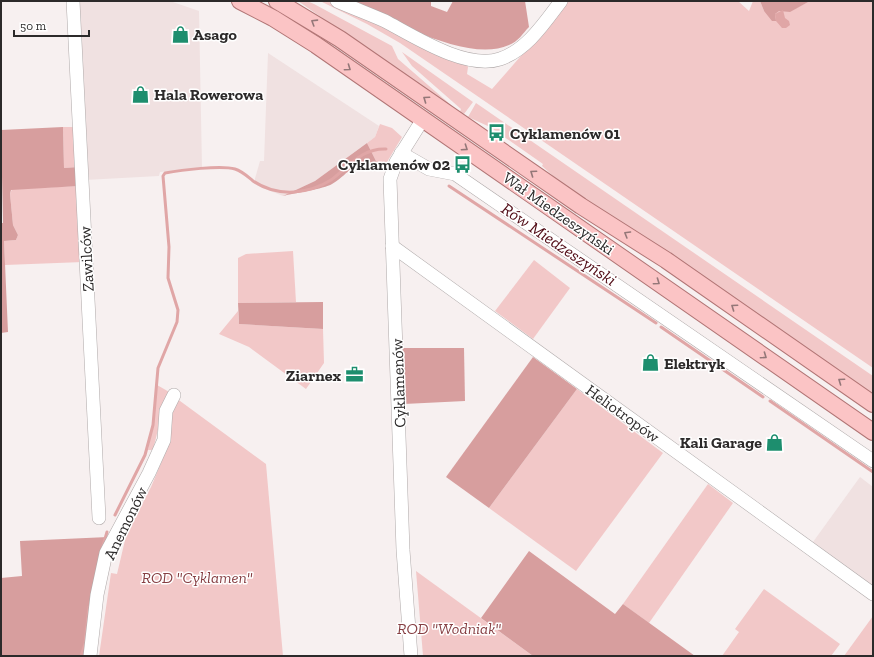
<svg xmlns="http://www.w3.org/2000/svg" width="874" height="657" font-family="'Zilla Slab',serif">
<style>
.built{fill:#f0e1e1}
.green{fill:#f2c8c8}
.forest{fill:#d79e9e}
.water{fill:#e0a6a6}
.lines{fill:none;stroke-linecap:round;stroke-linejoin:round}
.stream{stroke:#e0a6a6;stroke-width:3}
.minor-casing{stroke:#afa9a9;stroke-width:14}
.major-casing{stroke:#b17575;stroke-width:18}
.minor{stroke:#fff;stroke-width:13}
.major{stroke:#fbc4c5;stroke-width:16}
.oneway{stroke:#947778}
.labels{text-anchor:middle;stroke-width:3;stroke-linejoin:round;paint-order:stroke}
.poi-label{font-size:16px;font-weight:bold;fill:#2c2a2a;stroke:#fff;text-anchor:start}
.street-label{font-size:16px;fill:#2c2a2a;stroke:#fff}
.park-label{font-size:16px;font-style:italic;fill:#863e42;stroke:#fff}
.water-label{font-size:17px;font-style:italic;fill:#500b15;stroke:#fff}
</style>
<rect width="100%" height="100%" fill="#f7f0f0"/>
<!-- built -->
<g class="built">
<polygon points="76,1 170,1 199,11 202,168 160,172 159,176 85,180"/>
<polygon points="268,53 379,126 375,137 315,181 283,196 258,186 254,182 260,161 264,161"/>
<polygon points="860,477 873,487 873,587 813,542"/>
</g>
<!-- green -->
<g class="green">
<polygon points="298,1 307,1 314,4 392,46 398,59 451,105 451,108"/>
<polygon points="320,1 330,1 466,63 468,67 467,74 492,89 540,34 565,1 738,1 749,11 753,1 760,1 764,11 773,12 779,8 790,11 810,1 873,1 873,368 400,43 367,24"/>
<polygon points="402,52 473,102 464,114 460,112 461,109 412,66"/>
<polygon points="476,103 873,376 873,396 570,191 542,166 543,164 490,127 468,117"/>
<polygon points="380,124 392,128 402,137 387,162 377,163 367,143 375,137"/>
<polygon points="63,127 76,127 78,167 64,168"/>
<polygon points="79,186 83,262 5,265 4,241 16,240 18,235 13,225 10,194 12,189"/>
<polygon points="293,251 296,302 238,303 238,258 246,254"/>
<polygon points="534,260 570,288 533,339 495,311"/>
<polygon points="238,311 239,324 323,329 324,363 306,389 249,347 219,334"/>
<polygon points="157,385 171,393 163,409 153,450 148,450 154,419"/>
<polygon points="577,389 663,453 576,571 489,508"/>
<polygon points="176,398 266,464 283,656 99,656 111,573 117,574 126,536 151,487 169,444 173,406"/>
<polygon points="708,484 733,503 649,623 623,604"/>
<polygon points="416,571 533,656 423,656"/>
<polygon points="764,589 840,644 831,656 722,656 739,632 735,629"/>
<polygon points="873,616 873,656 844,656"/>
</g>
<!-- forest -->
<g class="forest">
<path d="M 348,1 L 431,1 L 431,6 L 447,12 L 453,1 L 525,1 L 529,27 C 523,33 518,42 509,45 C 467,64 389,18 348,1 Z"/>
<polygon points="760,1 810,1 790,12 779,11 775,14 776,21 772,21 764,11"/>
<polygon points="63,127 64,168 78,167 79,186 11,190 10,194 13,225 18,235 16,240 4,241 8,332 1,333 1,223 3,223 1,130"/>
<path d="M 367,143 L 377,163 C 347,164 353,171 332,184 C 324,189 294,193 283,196 L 315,181 Z"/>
<polygon points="323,302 323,329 239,324 238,303"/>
<polygon points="401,348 464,348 465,401 404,404"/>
<polygon points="533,357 577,389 489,508 446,477"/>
<polygon points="108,537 87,656 1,656 1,578 22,576 20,541"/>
<polygon points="529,551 615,614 623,604 695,656 533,656 481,618"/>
</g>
<!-- water -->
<polygon class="water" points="783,10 785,18 789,21 790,25 786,28 782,28 776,21 775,14"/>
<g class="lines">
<!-- stream -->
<g class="stream">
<polyline points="449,186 656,323"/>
<polyline points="661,327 763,397"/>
<polyline points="770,401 873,472"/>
<path d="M 115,515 L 145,455 L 153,425 L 158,368 L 177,322 L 178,310 L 168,278 L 169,247 L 163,176 L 165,173 C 181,170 221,165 235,169 C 242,171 247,176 253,181 C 265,189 279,193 294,192 C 307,191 320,187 331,180 C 349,167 361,148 386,149"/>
<polyline points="102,549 107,532"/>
<polyline points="81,656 85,644 89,607"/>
</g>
<defs>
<g id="minor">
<polyline points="73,1 99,518"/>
<path d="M 337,1 C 353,8 369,14 385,21 C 415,37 466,70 500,59 C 527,50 545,22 561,1"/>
<polyline points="401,153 429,169 455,174 873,461"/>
<polyline points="392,246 873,594"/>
<polyline points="90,656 97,595 106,553 149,473 164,440 166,411 174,395"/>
<polyline points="411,656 403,550 390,179 396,162 423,119"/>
</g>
<g id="major">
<polyline points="240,1 273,18 316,45 873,432"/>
<polyline points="277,1 340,39 581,206 666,260 873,404"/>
</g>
</defs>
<!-- minor casing -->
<use href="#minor" class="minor-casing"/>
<!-- major casing -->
<use href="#major" class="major-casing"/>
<!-- minor -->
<use href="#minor" class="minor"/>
<!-- major -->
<use href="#major" class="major"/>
</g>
<!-- one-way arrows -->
<defs><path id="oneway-chevron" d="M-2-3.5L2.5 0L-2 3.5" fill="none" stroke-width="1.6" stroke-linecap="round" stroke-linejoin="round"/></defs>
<g class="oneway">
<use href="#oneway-chevron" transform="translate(314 22) rotate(-148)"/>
<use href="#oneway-chevron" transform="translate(348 68) rotate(35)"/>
<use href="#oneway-chevron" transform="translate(426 99) rotate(-145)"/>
<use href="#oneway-chevron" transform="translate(465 148) rotate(34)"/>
<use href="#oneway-chevron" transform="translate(533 173) rotate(-145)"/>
<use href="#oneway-chevron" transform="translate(627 234) rotate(-149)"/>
<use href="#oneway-chevron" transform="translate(657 282) rotate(35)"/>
<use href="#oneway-chevron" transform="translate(734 307) rotate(-145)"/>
<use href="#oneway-chevron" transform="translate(764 356) rotate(35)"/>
<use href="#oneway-chevron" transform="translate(841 381) rotate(-145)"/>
</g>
<!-- icons -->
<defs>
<symbol id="shop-bare" viewBox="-9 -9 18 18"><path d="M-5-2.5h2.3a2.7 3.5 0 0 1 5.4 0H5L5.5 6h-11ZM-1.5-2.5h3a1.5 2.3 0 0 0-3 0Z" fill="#1d8e6e" stroke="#fff" stroke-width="2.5" paint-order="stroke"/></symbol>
<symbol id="bus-bare" viewBox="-9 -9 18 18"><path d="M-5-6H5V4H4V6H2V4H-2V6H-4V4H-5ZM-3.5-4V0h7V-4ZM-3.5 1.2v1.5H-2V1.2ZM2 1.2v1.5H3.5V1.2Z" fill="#1d8e6e" stroke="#fff" stroke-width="2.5" paint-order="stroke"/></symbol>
<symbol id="office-bare" viewBox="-9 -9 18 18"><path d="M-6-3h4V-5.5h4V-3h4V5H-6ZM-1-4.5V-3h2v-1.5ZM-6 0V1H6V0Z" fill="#1d8e6e" stroke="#fff" stroke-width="2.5" paint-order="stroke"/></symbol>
</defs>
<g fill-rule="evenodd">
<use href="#shop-bare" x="168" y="22" width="25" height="25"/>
<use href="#shop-bare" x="128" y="82" width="25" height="25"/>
<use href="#bus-bare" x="484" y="120" width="25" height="25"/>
<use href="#bus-bare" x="450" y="152" width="25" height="25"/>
<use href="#shop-bare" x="638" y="350" width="25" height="25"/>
<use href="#office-bare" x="342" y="362" width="25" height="25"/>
<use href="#shop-bare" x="762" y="430" width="25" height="25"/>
</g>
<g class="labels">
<!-- poi labels -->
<g class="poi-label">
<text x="193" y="40">Asago</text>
<text x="154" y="100">Hala Rowerowa</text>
<text x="510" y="139">Cyklamenów 01</text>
<text x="450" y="170" text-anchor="end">Cyklamenów 02</text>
<text x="664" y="369">Elektryk</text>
<text x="341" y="381" text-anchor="end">Ziarnex</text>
<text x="762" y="448" text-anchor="end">Kali Garage</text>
</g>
<!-- street labels -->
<g class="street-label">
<text transform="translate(559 213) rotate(35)" y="6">Wał Miedzeszyński</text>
<text transform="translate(86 259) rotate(-93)" y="6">Zawilców</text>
<text transform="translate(398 383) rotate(-92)" y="6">Cyklamenów</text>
<text transform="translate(623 413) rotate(36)" y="6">Heliotropów</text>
<text transform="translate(125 523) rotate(-64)" y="6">Anemonów</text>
</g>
<!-- park labels -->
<g class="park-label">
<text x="197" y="583">ROD "Cyklamen"</text>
<text x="449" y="634">ROD "Wodniak"</text>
</g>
<!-- water labels -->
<g class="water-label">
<text transform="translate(559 244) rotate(34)" y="6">Rów Miedzeszyński</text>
</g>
</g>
<!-- border -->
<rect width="874" height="657" fill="none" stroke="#2c2a2a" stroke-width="4"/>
<!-- scale -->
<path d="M14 30v6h75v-6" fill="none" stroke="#2c2a2a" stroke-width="2"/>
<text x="20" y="30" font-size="12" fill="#2c2a2a" stroke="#ffffff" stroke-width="3" paint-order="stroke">50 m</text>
</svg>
